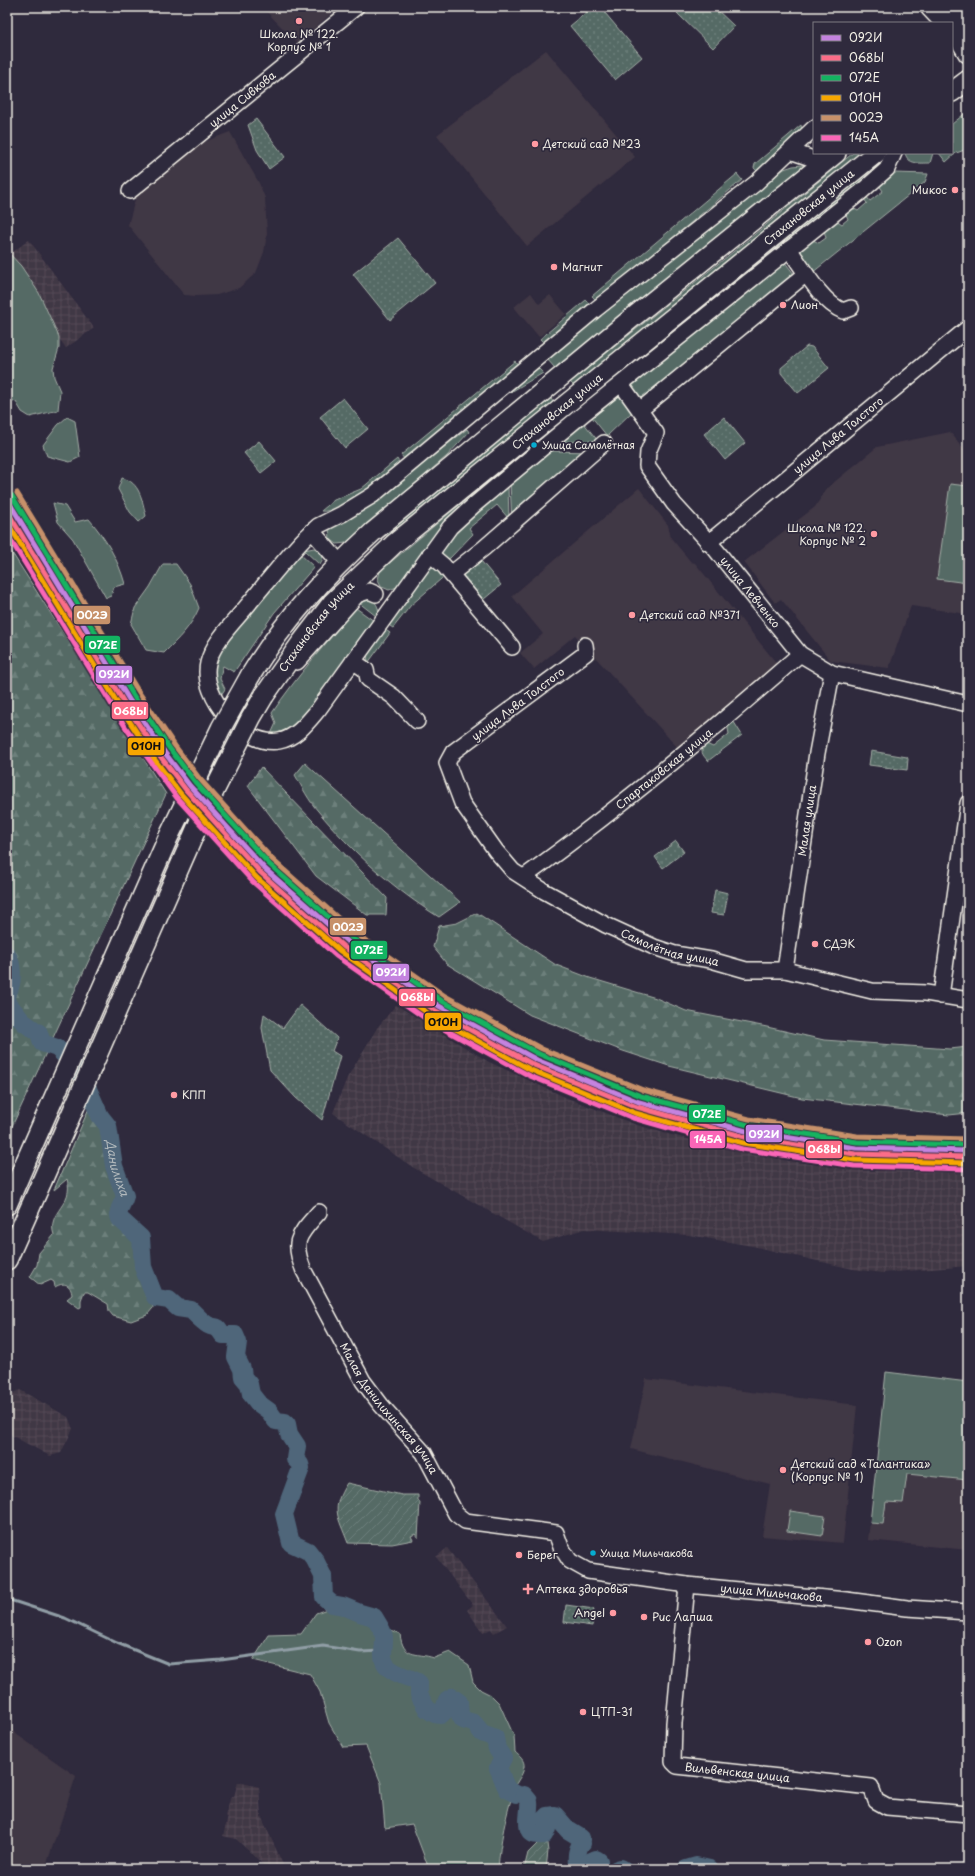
<svg xmlns="http://www.w3.org/2000/svg" width="975" height="1876" font-family="'Playpen Sans',sans-serif">
<style>
.built{fill:#413745}
.industrial{fill:url(#industrial-grid)}
.grass{fill:#546a65;stroke:#a4aea6}
.forest{fill:url(#forest-firs);stroke:#a4aea6}
.park{fill:url(#park-dots);stroke:#a4aea6}
.garden{fill:url(#garden-furrows);stroke:#a4aea6}
.lines{fill:none;stroke-linecap:round;stroke-linejoin:round}
.stream{stroke:#919ea6;stroke-width:3}
.river{stroke:#4f667a;stroke-width:18}
.minor-casing{stroke:#f4f1e8;stroke-width:18}
.major-casing{stroke:#f4f1e8;stroke-width:22}
.minor{stroke:#2f2a3d;stroke-width:15}
.major{stroke:#2f2a3d;stroke-width:19}
.major-bridge-casing{stroke:#f4f1e8;stroke-width:22;stroke-linecap:butt}
.major-bridge{stroke:#2f2a3d;stroke-width:19}
.rail-1-casing{stroke:#2f2a3d;stroke-width:8}
.rail-2-casing{stroke:#2f2a3d;stroke-width:8}
.rail-3-casing{stroke:#2f2a3d;stroke-width:8}
.rail-4-casing{stroke:#2f2a3d;stroke-width:8}
.rail-5-casing{stroke:#2f2a3d;stroke-width:8}
.rail-6-casing{stroke:#2f2a3d;stroke-width:8}
.rail-1{stroke:#c483df;stroke-width:5}
.rail-2{stroke:#fb6d88;stroke-width:5}
.rail-3{stroke:#13b361;stroke-width:5}
.rail-4{stroke:#f7a600;stroke-width:5}
.rail-5{stroke:#c7916a;stroke-width:5}
.rail-6{stroke:#fa66b7;stroke-width:5}
.poi-dot{fill:#ff9aa2;stroke:#2f2a3d;stroke-width:1.5}
.bus-dot{fill:#06acd0;stroke:#2f2a3d;stroke-width:1.5}
.labels{text-anchor:middle;stroke-width:3.5;stroke-linejoin:round;paint-order:stroke}
.bus-label{font-size:10px;fill:#f4f1e8;stroke:#2f2a3d;text-anchor:start}
.poi-label{font-size:11px;fill:#f4f1e8;stroke:#2f2a3d;text-anchor:start}
.street-label{font-size:11px;fill:#f4f1e8;stroke:#2f2a3d}
.water-label{font-size:12px;font-style:italic;fill:#b2b9bc;stroke:#2f2a3d}
.line-badge{stroke:#2f2a3d;stroke-width:1.5}
.badge-label{font-size:11px;text-anchor:middle;font-weight:bold;fill:#fff}
.pale-badge-label{font-size:11px;text-anchor:middle;font-weight:bold;fill:#111}
</style>
<defs>
<pattern id="industrial-grid" width="8" height="8" patternUnits="userSpaceOnUse"><rect width="8" height="8" fill="#413745"/><path d="M0 4h8M4 0v8" fill="none" stroke="#544b57"/></pattern>
<pattern id="forest-firs" width="22" height="20" patternUnits="userSpaceOnUse"><rect width="22" height="20" fill="#546a65"/><path d="M5 1l3.5 6h-7zM16 11l3.5 6h-7z" fill="#6d807b"/></pattern>
<pattern id="park-dots" width="8" height="8" patternUnits="userSpaceOnUse"><rect width="8" height="8" fill="#546a65"/><path d="M2 2h.1M6 6h.1" fill="none" stroke="#6d807b" stroke-width="1.8" stroke-linecap="round"/></pattern>
<pattern id="garden-furrows" width="10" height="10" patternUnits="userSpaceOnUse"><rect width="10" height="10" fill="#546a65"/><path d="M-1 1l2-2M0 10L10 0M9 11l2-2" fill="none" stroke="#6d807b"/></pattern>
</defs>
<rect width="100%" height="100%" fill="#2f2a3d"/>
<filter id="ink" filterUnits="userSpaceOnUse"><feTurbulence type="fractalNoise" baseFrequency=".025" numOctaves="2"/><feDisplacementMap in="SourceGraphic" scale="8" xChannelSelector="R" yChannelSelector="G"/><feConvolveMatrix kernelMatrix="1 2 1 2 8 2 1 2 1" color-interpolation-filters="sRGB"/></filter>
<g filter="url(#ink)">
<!-- built -->
<g class="built">
<polygon points="262,7 339,7 297,43"/>
<polygon points="546,50 635,157 527,246 437,135"/>
<polygon points="230,132 259,183 265,198 267,234 264,252 256,273 239,288 217,295 197,296 184,295 128,225 136,196 204,142"/>
<polygon points="531,293 539,304 550,295 566,314 539,337 514,307"/>
<polygon points="950,432 968,454 968,614 911,606 889,668 831,661 781,599 775,603 744,562 815,507 827,488 877,447"/>
<polygon points="639,488 668,525 671,538 691,562 695,563 778,665 678,748 575,635 534,669 520,653 543,634 512,596"/>
<polygon points="886,1372 968,1382 968,1550 868,1540"/>
<polygon points="646,1379 857,1405 843,1543 762,1536 770,1484 631,1449"/>
<polygon points="7,1724 16,1734 76,1776 45,1869 7,1869"/>
</g>
<!-- industrial -->
<g class="industrial">
<polygon points="29,240 94,328 66,348 7,268 7,256"/>
<polygon points="396,1005 489,1062 567,1098 634,1124 664,1133 723,1148 789,1161 854,1170 968,1172 968,1266 883,1273 853,1269 752,1246 689,1235 584,1229 543,1242 414,1168 333,1113 347,1078 377,1028"/>
<polygon points="20,1390 68,1417 73,1429 61,1453 50,1456 7,1433 7,1399 10,1394"/>
<polygon points="447,1548 507,1626 494,1633 491,1629 483,1633 467,1610 473,1605 436,1557"/>
<polygon points="238,1782 259,1787 261,1816 285,1869 268,1869 236,1839 223,1836 228,1817 225,1816 231,1796 234,1796"/>
</g>
<!-- grass -->
<g class="grass">
<polygon points="968,111 968,149 956,153 946,162 939,153 952,153 952,124"/>
<polygon points="801,125 802,131 761,171 757,171 754,168 755,164"/>
<polygon points="853,153 863,153 764,235 574,386 570,382 743,244"/>
<polygon points="891,153 884,167 585,410 581,406"/>
<path d="M 905,153 L 933,153 L 930,163 C 920,163 908,165 905,153 Z"/>
<polygon points="803,165 802,170 555,368 547,359 784,169 793,166"/>
<polygon points="894,173 928,174 925,182 812,273 799,252 811,239 819,243 826,238 824,230 836,220 842,224 848,219 845,212 851,207 858,211 867,203 863,198 866,196 870,201 883,191 879,185"/>
<polygon points="737,174 742,180 597,301 592,296"/>
<polygon points="7,251 21,266 39,293 59,337 59,348 53,368 54,377 60,391 58,410 30,417 22,412 16,402 7,398"/>
<polygon points="784,261 797,278 639,403 628,384"/>
<polygon points="586,300 591,306 545,344 540,339"/>
<polygon points="515,361 519,366 406,461 401,455"/>
<polygon points="537,367 543,373 509,393 507,390"/>
<polygon points="616,395 621,396 632,412 607,436 591,416"/>
<polygon points="550,397 553,402 388,537 386,534"/>
<polygon points="67,417 75,421 80,457 70,462 47,456 43,445 58,425"/>
<polygon points="583,422 598,441 558,442"/>
<polygon points="467,429 469,432 447,456 346,543 337,544 330,539 329,528 380,498"/>
<polygon points="548,451 592,452 565,468 515,509 521,516 512,524 510,482"/>
<path d="M 397,459 L 401,465 C 387,475 338,515 321,511 L 334,500 L 361,489 Z"/>
<polygon points="506,466 509,469 397,587 389,590 382,587 378,580 380,571"/>
<path d="M 122,478 C 140,482 142,500 146,516 L 139,522 L 130,512 L 118,489 Z"/>
<polygon points="950,484 968,486 968,583 937,579"/>
<polygon points="508,486 509,519 497,505 469,528 473,534 450,558 445,561 438,550 470,517"/>
<path d="M 53,503 L 65,506 L 75,522 L 89,519 C 106,539 118,559 125,584 L 114,587 L 111,596 L 106,598 L 73,539 L 58,522 Z"/>
<path d="M 314,548 C 322,551 325,557 320,565 L 304,550 Z"/>
<path d="M 299,553 L 314,567 L 274,613 L 234,672 L 223,666 L 222,668 L 220,679 L 225,689 L 221,695 C 210,680 214,664 222,648 Z"/>
<polygon points="432,561 448,573 411,605 393,628 387,624"/>
<path d="M 163,564 L 176,564 L 190,584 L 199,608 C 191,627 178,639 164,653 L 146,650 L 131,624 L 135,608 L 150,587 Z"/>
<path d="M 369,599 C 376,601 378,606 379,613 L 376,616 L 358,602 Z"/>
<path d="M 356,608 L 374,621 L 303,718 L 286,733 L 271,734 L 276,723 L 272,713 C 297,676 327,642 356,608 Z"/>
<polygon points="384,629 390,633 368,663 367,653"/>
<path d="M 732,719 L 742,735 L 708,761 C 702,754 700,752 704,743 L 713,747 L 729,734 L 727,723 Z"/>
<polygon points="886,1372 968,1382 968,1480 907,1474 903,1503 886,1502 883,1524 870,1523"/>
<polygon points="790,1511 825,1516 822,1536 787,1531"/>
<path d="M 349,1601 L 369,1621 L 400,1634 C 403,1659 416,1652 434,1658 L 450,1652 L 469,1665 L 473,1682 L 481,1690 L 491,1695 L 499,1703 L 514,1736 L 515,1752 C 519,1756 525,1760 524,1767 C 523,1776 516,1781 514,1789 C 506,1816 500,1841 498,1869 L 429,1869 L 412,1824 L 385,1828 L 381,1783 L 366,1746 L 343,1747 L 329,1723 L 320,1692 L 310,1674 L 253,1660 L 269,1635 L 301,1634 L 316,1613 Z"/>
</g>
<!-- forest -->
<g class="forest">
<polygon points="7,545 166,794 7,1137"/>
<path d="M 305,763 L 460,902 L 439,917 C 396,891 350,850 318,811 C 309,801 302,787 295,775 Z"/>
<polygon points="261,767 387,898 386,915 367,915 316,876 248,786"/>
<polygon points="477,913 556,965 590,978 656,998 686,1011 767,1027 824,1040 950,1049 968,1047 968,1113 949,1115 802,1098 669,1066 623,1051 530,1015 447,964 433,947 439,926 457,923"/>
<path d="M 92,1101 L 99,1118 L 107,1128 L 112,1169 L 122,1196 L 115,1213 C 119,1225 132,1228 137,1238 C 142,1246 139,1257 140,1266 C 141,1276 146,1283 146,1293 C 151,1298 152,1300 153,1308 L 147,1315 L 131,1321 L 113,1316 L 109,1311 L 108,1304 L 88,1292 L 84,1292 L 81,1300 L 81,1307 L 79,1308 L 67,1299 L 72,1295 C 71,1285 65,1281 55,1287 L 54,1282 L 51,1280 L 40,1285 L 30,1277 L 37,1265 L 39,1253 L 54,1235 C 46,1211 75,1205 67,1179 L 54,1190 Z"/>
</g>
<!-- park -->
<g class="park">
<polygon points="593,7 600,7 642,57 615,80 570,26"/>
<polygon points="683,7 714,7 734,26 713,48 677,13"/>
<polygon points="256,119 285,157 269,169 257,150 248,125"/>
<polygon points="398,238 435,283 390,320 353,274"/>
<polygon points="807,346 812,347 829,368 798,393 781,373 781,368"/>
<polygon points="343,398 368,429 345,448 320,417"/>
<polygon points="724,417 745,443 725,460 704,434"/>
<polygon points="259,441 276,461 261,473 244,453"/>
<polygon points="481,561 501,585 478,604 458,580"/>
<polygon points="871,751 907,757 908,759 907,770 869,765"/>
<polygon points="676,841 684,852 663,868 655,857"/>
<polygon points="715,890 728,893 724,915 711,913"/>
<polygon points="300,1005 337,1038 332,1051 340,1056 322,1120 296,1098 270,1070 262,1028 264,1014 283,1028"/>
<polygon points="566,1605 594,1609 592,1626 564,1622"/>
</g>
<!-- garden -->
<g class="garden">
<path d="M 347,1483 L 402,1495 L 418,1495 L 418,1501 L 420,1502 L 418,1538 L 415,1534 L 411,1536 L 413,1540 L 392,1544 L 348,1543 C 338,1516 330,1510 347,1483 Z"/>
<polygon points="546,1836 548,1851 546,1869 524,1869 528,1853 538,1843 539,1838"/>
</g>
<g class="lines">
<!-- stream -->
<polyline class="stream" points="7,1599 65,1618 117,1643 169,1664 221,1660 323,1646 360,1652 382,1651"/>
<!-- river -->
<g class="river">
<path d="M 7,955 C 13,963 14,985 7,993"/>
<path id="s1" d="M 7,1002 L 23,1022 L 39,1033 L 42,1043 L 57,1048 L 80,1071 L 100,1116 L 108,1126 L 114,1166 L 125,1196 C 123,1205 116,1209 120,1219 L 141,1238 L 143,1267 L 154,1295 L 156,1298 L 169,1300 L 178,1308 L 191,1310 C 195,1314 204,1323 208,1325 C 212,1327 215,1327 218,1328 L 223,1335 L 235,1335 L 238,1342 L 236,1357 L 242,1369 L 243,1377 L 249,1384 L 251,1394 L 258,1403 L 269,1411 L 276,1421 L 285,1422 L 287,1424 L 289,1434 L 297,1446 L 295,1459 L 300,1464 L 301,1468 L 284,1514 L 291,1543 L 308,1551 L 315,1560 L 323,1576 L 324,1597 L 332,1604 L 343,1606 L 360,1613 L 374,1617 C 377,1622 383,1630 384,1637 C 385,1648 379,1658 388,1667 C 396,1676 412,1677 419,1683 L 419,1695 L 427,1709 L 435,1714 L 441,1715 L 443,1713 L 447,1700 L 452,1697 L 459,1702 L 460,1715 L 463,1720 L 474,1723 L 482,1733 L 495,1738 L 497,1749 L 503,1758 L 498,1768 C 502,1775 503,1783 508,1790 L 516,1794"/>
<path d="M 524,1795 L 529,1801 C 531,1815 519,1837 544,1835 L 547,1829 L 545,1818 L 547,1816 L 555,1815 L 568,1830 L 581,1838 L 582,1843 C 575,1850 577,1860 577,1869"/>
<polyline points="585,1869 589,1862 596,1859 599,1861 599,1869"/>
<polyline points="617,1869 621,1868 623,1869"/>
<polyline points="686,1869 696,1866 710,1869"/>
</g>
<defs>
<g id="minor">
<path d="M 814,128 L 756,183 L 596,309 L 373,495 L 342,514 L 318,526 L 304,539 C 284,560 266,583 247,606 C 233,623 213,642 208,663 C 200,697 244,747 279,741 C 296,738 307,723 318,710 L 450,527 L 474,505 L 583,414 L 861,192 L 887,169 L 894,153"/>
<polyline points="790,151 825,163"/>
<path id="s2" d="M 130,191 L 356,7"/>
<path d="M 789,249 C 803,268 821,302 843,311 L 851,308"/>
<path id="s3" d="M 621,384 L 656,433 L 648,452 L 647,466 L 674,504 L 716,550 L 800,654 L 832,673 L 968,704"/>
<polyline points="640,410 806,274"/>
<polyline points="312,531 340,563"/>
<path id="s4" d="M 708,543 L 968,328"/>
<polyline points="430,554 444,566 512,647"/>
<polyline points="451,574 484,548 604,443"/>
<path id="s5" d="M 585,645 L 586,653 L 453,752 L 447,763 L 462,803 L 496,851 L 513,871 L 544,891 L 606,925 L 654,947 L 675,954 L 711,960 L 746,970 L 785,970 L 872,991 L 926,993 L 968,1000"/>
<polyline points="353,661 366,670 368,679 394,697 417,721"/>
<polyline points="297,662 357,595 369,591 376,594"/>
<path id="s6" d="M 524,877 C 620,808 711,732 800,654"/>
<path id="s7" d="M 785,970 L 817,753 L 832,673"/>
<polyline points="941,996 968,803"/>
<path id="s8" d="M 319,1212 C 299,1235 291,1240 304,1271 L 363,1381 L 381,1405 L 424,1453 L 456,1514 L 465,1521 L 556,1533 L 561,1547 L 570,1561 L 588,1571 L 687,1585 L 846,1600 L 907,1608 L 968,1612"/>
<path id="s9" d="M 687,1585 L 674,1723 L 673,1762 L 677,1766 L 871,1787 L 876,1801 L 887,1807 L 968,1814"/>
</g>
<g id="major">
<polyline points="930,7 945,23"/>
<polyline points="951,7 968,22"/>
<polyline points="952,31 962,43 968,53"/>
<polyline points="952,92 968,80"/>
<path d="M 250,676 C 284,620 325,576 373,532 L 632,318 L 836,153"/>
<path id="s10" d="M 264,696 L 301,643 L 332,603 L 394,544 L 876,153"/>
<polyline points="7,1205 26,1161"/>
<polyline points="7,1260 42,1181"/>
</g>
</defs>
<!-- minor casing -->
<use href="#minor" class="minor-casing"/>
<!-- major casing -->
<use href="#major" class="major-casing"/>
<!-- minor -->
<use href="#minor" class="minor"/>
<!-- major -->
<use href="#major" class="major"/>
<defs>
<g id="major-bridge">
<polyline points="26,1161 168,838 221,728 250,676"/>
<polyline points="42,1181 205,809 251,718 264,696"/>
</g>
</defs>
<!-- major-bridge casing -->
<use href="#major-bridge" class="major-bridge-casing"/>
<!-- major-bridge -->
<use href="#major-bridge" class="major-bridge"/>
<defs>
<polyline id="rail-1" points="7,499 130,701 165,753 190,786 265,869 348,942 439,1006 537,1060 639,1102 746,1131 856,1148 968,1151"/>
<polyline id="rail-2" points="7,511 125,704 160,756 186,790 261,873 344,947 436,1011 534,1065 637,1107 745,1137 855,1154 968,1157"/>
<polyline id="rail-3" points="12,496 135,698 170,749 195,782 269,864 352,938 442,1001 539,1054 641,1096 748,1125 857,1142 968,1145"/>
<polyline id="rail-4" points="7,522 120,707 155,760 181,794 257,878 340,951 432,1016 531,1070 635,1113 743,1143 855,1160 968,1163"/>
<polyline id="rail-5" points="17,493 140,694 175,746 199,778 273,860 355,933 445,996 542,1049 643,1090 749,1119 857,1136 968,1139"/>
<polyline id="rail-6" points="7,534 126,728 177,798 253,882 336,956 429,1021 530,1076 633,1118 742,1149 854,1166 968,1169"/>
</defs>
<!-- rail-1 casing -->
<use href="#rail-1" class="rail-1-casing"/>
<!-- rail-2 casing -->
<use href="#rail-2" class="rail-2-casing"/>
<!-- rail-3 casing -->
<use href="#rail-3" class="rail-3-casing"/>
<!-- rail-4 casing -->
<use href="#rail-4" class="rail-4-casing"/>
<!-- rail-5 casing -->
<use href="#rail-5" class="rail-5-casing"/>
<!-- rail-6 casing -->
<use href="#rail-6" class="rail-6-casing"/>
<!-- rail-1 -->
<use href="#rail-1" class="rail-1"/>
<!-- rail-2 -->
<use href="#rail-2" class="rail-2"/>
<!-- rail-3 -->
<use href="#rail-3" class="rail-3"/>
<!-- rail-4 -->
<use href="#rail-4" class="rail-4"/>
<!-- rail-5 -->
<use href="#rail-5" class="rail-5"/>
<!-- rail-6 -->
<use href="#rail-6" class="rail-6"/>
</g>
</g>
<!-- markers -->
<g class="poi-dot">
<circle cx="299" cy="21" r="4"/>
<circle cx="535" cy="144" r="4"/>
<circle cx="955" cy="190" r="4"/>
<circle cx="554" cy="267" r="4"/>
<circle cx="783" cy="305" r="4"/>
<circle cx="874" cy="534" r="4"/>
<circle cx="632" cy="615" r="4"/>
<circle cx="815" cy="944" r="4"/>
<circle cx="174" cy="1095" r="4"/>
<circle cx="783" cy="1470" r="4"/>
<circle cx="519" cy="1555" r="4"/>
<path d="M526 1583h4v4h4v4h-4v4h-4v-4h-4v-4h4z"/>
<circle cx="613" cy="1613" r="4"/>
<circle cx="644" cy="1617" r="4"/>
<circle cx="868" cy="1642" r="4"/>
<circle cx="583" cy="1712" r="4"/>
</g>
<g class="bus-dot">
<circle cx="534" cy="445" r="3.5"/>
<circle cx="593" cy="1553" r="3.5"/>
</g>
<g class="labels">
<!-- bus labels -->
<g class="bus-label">
<text x="542" y="449">Улица Самолётная</text>
<text x="600" y="1557">Улица Мильчакова</text>
</g>
<!-- poi labels -->
<g class="poi-label">
<text x="299" y="38" text-anchor="middle">Школа № 122.<tspan x="299" dy="13">Корпус № 1</tspan></text>
<text x="543" y="148">Детский сад №23</text>
<text x="947" y="194" text-anchor="end">Микос</text>
<text x="562" y="271">Магнит</text>
<text x="791" y="309">Лион</text>
<text x="866" y="532" text-anchor="end">Школа № 122.<tspan x="866" dy="13">Корпус № 2</tspan></text>
<text x="640" y="619">Детский сад №371</text>
<text x="823" y="948">СДЭК</text>
<text x="182" y="1099">КПП</text>
<text x="791" y="1468">Детский сад «Талантика»<tspan x="791" dy="13">(Корпус № 1)</tspan></text>
<text x="527" y="1559">Берег</text>
<text x="536" y="1593">Аптека здоровья</text>
<text x="605" y="1617" text-anchor="end">Angel</text>
<text x="652" y="1621">Рис Лапша</text>
<text x="876" y="1646">Ozon</text>
<text x="591" y="1716">ЦТП-31</text>
</g>
<!-- street labels -->
<g class="street-label">
<text dy="4" stroke="none"><textPath href="#s2" startOffset="145">улица Сивкова</textPath></text>
<text dy="4" stroke="none"><textPath href="#s10" startOffset="735">Стахановская улица</textPath></text>
<text dy="4" stroke="none"><textPath href="#s10" startOffset="411">Стахановская улица</textPath></text>
<text dy="4" stroke="none"><textPath href="#s4" startOffset="169">улица Льва Толстого</textPath></text>
<text dy="4" stroke="none"><textPath href="#s3" startOffset="258">улица Левченко</textPath></text>
<text dy="4" stroke="none"><textPath href="#s10" startOffset="87">Стахановская улица</textPath></text>
<text transform="translate(518 704) rotate(-37)" y="4">улица Льва Толстого</text>
<text dy="4" stroke="none"><textPath href="#s6" startOffset="177">Спартаковская улица</textPath></text>
<text dy="4" stroke="none"><textPath href="#s7" startOffset="151">Малая улица</textPath></text>
<text dy="4" stroke="none"><textPath href="#s5" startOffset="490">Самолётная улица</textPath></text>
<text dy="4" stroke="none"><textPath href="#s8" startOffset="229">Малая Данилихинская улица</textPath></text>
<text dy="4" stroke="none"><textPath href="#s8" startOffset="695">улица Мильчакова</textPath></text>
<text dy="4" stroke="none"><textPath href="#s9" startOffset="244">Вильвенская улица</textPath></text>
</g>
<!-- water labels -->
<g class="water-label">
<text dy="4" stroke="none"><textPath href="#s1" startOffset="209">Данилиха</textPath></text>
</g>
</g>
<g class="line-badge">
<rect x="73" y="605" width="38" height="20" rx="4" fill="#c7916a"/>
<rect x="84" y="635" width="37" height="19" rx="4" fill="#13b361"/>
<rect x="95" y="665" width="38" height="19" rx="4" fill="#c483df"/>
<rect x="111" y="701" width="38" height="19" rx="4" fill="#fb6d88"/>
<rect x="127" y="737" width="38" height="19" rx="4" fill="#f7a600"/>
<rect x="329" y="917" width="38" height="19" rx="4" fill="#c7916a"/>
<rect x="350" y="940" width="38" height="20" rx="4" fill="#13b361"/>
<rect x="372" y="963" width="38" height="19" rx="4" fill="#c483df"/>
<rect x="398" y="988" width="38" height="19" rx="4" fill="#fb6d88"/>
<rect x="424" y="1012" width="38" height="19" rx="4" fill="#f7a600"/>
<rect x="688" y="1104" width="38" height="19" rx="4" fill="#13b361"/>
<rect x="745" y="1124" width="38" height="19" rx="4" fill="#c483df"/>
<rect x="689" y="1130" width="37" height="19" rx="4" fill="#fa66b7"/>
<rect x="805" y="1140" width="38" height="19" rx="4" fill="#fb6d88"/>
</g>
<g class="badge-label">
<text x="92" y="619">002Э</text>
<text x="103" y="649">072Е</text>
<text x="114" y="678">092И</text>
<text x="130" y="715">068Ы</text>
<text x="348" y="931">002Э</text>
<text x="369" y="954">072Е</text>
<text x="391" y="976">092И</text>
<text x="417" y="1001">068Ы</text>
<text x="707" y="1118">072Е</text>
<text x="764" y="1138">092И</text>
<text x="708" y="1143">145А</text>
<text x="824" y="1153">068Ы</text>
</g>
<g class="pale-badge-label">
<text x="146" y="750">010Н</text>
<text x="443" y="1026">010Н</text>
</g>
<!-- margin -->
<rect width="975" height="1876" fill="none" stroke="#2f2a3d" stroke-width="24"/>
<rect x="12" y="12" width="951" height="1852" fill="none" stroke="#f4f1e8" stroke-width="1.5" filter="url(#ink)"/>
<!-- legend -->
<rect x="813" y="22" width="140" height="132" fill="#2f2a3d" stroke="#7e7a81"/>
<rect x="821" y="35" width="20" height="6" fill="#c483df" stroke="#7e7a81"/>
<text x="849" y="42" font-size="12" fill="#f4f1e8">092И</text>
<rect x="821" y="55" width="20" height="6" fill="#fb6d88" stroke="#7e7a81"/>
<text x="849" y="62" font-size="12" fill="#f4f1e8">068Ы</text>
<rect x="821" y="75" width="20" height="6" fill="#13b361" stroke="#7e7a81"/>
<text x="849" y="82" font-size="12" fill="#f4f1e8">072Е</text>
<rect x="821" y="95" width="20" height="6" fill="#f7a600" stroke="#7e7a81"/>
<text x="849" y="102" font-size="12" fill="#f4f1e8">010Н</text>
<rect x="821" y="115" width="20" height="6" fill="#c7916a" stroke="#7e7a81"/>
<text x="849" y="122" font-size="12" fill="#f4f1e8">002Э</text>
<rect x="821" y="135" width="20" height="6" fill="#fa66b7" stroke="#7e7a81"/>
<text x="849" y="142" font-size="12" fill="#f4f1e8">145А</text>
</svg>
